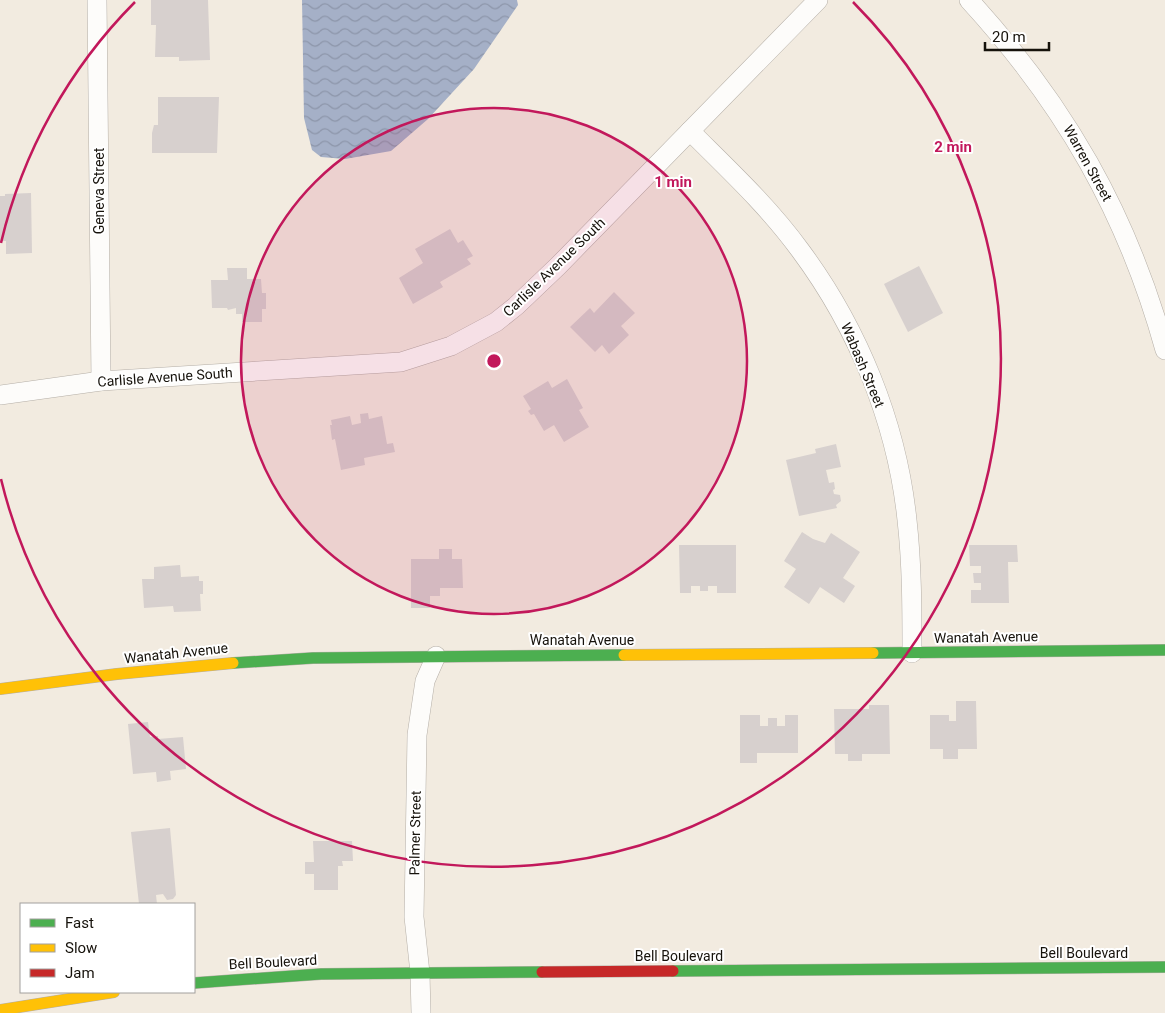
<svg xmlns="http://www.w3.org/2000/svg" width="1165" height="1013" font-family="Roboto,sans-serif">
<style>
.water{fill:url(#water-waves)}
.building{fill:#d7d0ce}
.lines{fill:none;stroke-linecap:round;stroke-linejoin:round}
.street-casing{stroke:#b4aea6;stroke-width:20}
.fast-casing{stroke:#b4aea6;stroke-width:12}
.slow-casing{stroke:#b4aea6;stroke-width:12}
.jam-casing{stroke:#b4aea6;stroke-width:12}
.street{stroke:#fdfcfa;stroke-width:19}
.fast{stroke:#4caf50;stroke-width:11}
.slow{stroke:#ffc107;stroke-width:11}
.jam{stroke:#c62828;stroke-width:11}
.ring{fill:none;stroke:#c2185b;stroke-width:2.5}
.labels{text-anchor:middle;stroke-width:4;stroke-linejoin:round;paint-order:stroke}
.street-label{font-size:14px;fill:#16120b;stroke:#fff}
.centre{fill:#c2185b;stroke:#fff;stroke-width:2.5}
.ring-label{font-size:15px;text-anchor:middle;font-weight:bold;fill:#c2185b;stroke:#fff;stroke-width:4;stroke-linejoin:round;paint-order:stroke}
</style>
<defs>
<pattern id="water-waves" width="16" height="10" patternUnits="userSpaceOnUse" patternTransform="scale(1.25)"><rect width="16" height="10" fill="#a5b0c7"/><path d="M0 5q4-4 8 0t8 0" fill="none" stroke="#8d96aa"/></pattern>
</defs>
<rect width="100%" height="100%" fill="#f2ebe0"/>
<!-- water -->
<polygon class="water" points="302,0 517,0 518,5 474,69 428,119 391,151 345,159 321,157 312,150 304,118"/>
<!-- building -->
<g class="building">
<polygon points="151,0 208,0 210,60 179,61 179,57 155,57 156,25 151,25"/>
<polygon points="158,97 219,97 217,153 152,153 152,133 154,125 158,125"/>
<polygon points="31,193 32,253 6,254 6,241 0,241 0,196 5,196 5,194"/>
<polygon points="450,229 458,243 463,240 473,256 467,259 471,264 440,282 443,287 413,304 399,278 423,263 415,249"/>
<polygon points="919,266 943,313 908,332 884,284"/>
<polygon points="227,268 247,268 247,279 261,279 262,293 266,293 266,309 262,309 262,322 242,322 242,314 236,314 236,308 228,310 227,308 212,308 211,280 228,280"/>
<polygon points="614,292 635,313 621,326 629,335 609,354 602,345 595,352 570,327 590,308 594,313"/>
<polygon points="567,379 583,408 579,410 589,427 564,442 554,425 544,431 534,414 531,415 528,411 531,409 523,396 548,381 552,388"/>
<polygon points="368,413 369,419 382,416 387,444 393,443 395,452 364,458 365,465 341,470 335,439 332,440 330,425 332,425 331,420 350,416 352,425 361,423 360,414"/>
<polygon points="836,444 841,467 826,470 829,483 834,482 835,489 833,490 834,494 840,495 841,501 836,505 837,508 799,516 786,460 816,453 815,449"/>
<polygon points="802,532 813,539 825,543 831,533 860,552 843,578 855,586 844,603 820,587 809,604 784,587 796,569 784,561"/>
<polygon points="679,545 736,545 736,593 717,593 717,586 708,586 708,591 700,591 700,586 691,586 691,593 680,593"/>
<polygon points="969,545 1017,545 1018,562 1008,562 1009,603 971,603 971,590 981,590 981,583 974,583 973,573 981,573 981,566 970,566"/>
<polygon points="439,549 452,549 452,559 462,559 463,588 440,588 440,596 430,596 430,608 411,608 411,559 439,559"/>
<polygon points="180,565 181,577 199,576 199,581 203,581 203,594 200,594 201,611 174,612 173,606 144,608 142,579 154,579 154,567"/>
<polygon points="956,701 976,701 977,749 958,749 958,759 943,759 943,749 930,749 930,715 949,715 949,721 956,721"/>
<polygon points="869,705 889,705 890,754 862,754 862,761 848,761 848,754 835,754 834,709 869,709"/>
<polygon points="740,715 760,715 760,726 768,726 768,718 777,718 777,726 785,726 785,715 798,715 798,753 757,753 757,763 740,763"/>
<polygon points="148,722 150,737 158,736 158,739 183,737 186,769 170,771 171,780 157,782 156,772 133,774 128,724"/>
<polygon points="170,828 176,895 173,899 167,900 163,894 156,895 157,904 139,904 131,832"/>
<polygon points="313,841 352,841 353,861 342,861 343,866 338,866 338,890 314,890 314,874 305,874 305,862 314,862"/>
</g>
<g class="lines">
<defs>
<g id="street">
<polyline points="97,0 101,381"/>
<path d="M 969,0 C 1065,105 1127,213 1165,350"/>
<path d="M 690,131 C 728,169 768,206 800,250 C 858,328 897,423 907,520 C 912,564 912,609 912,653"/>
<polyline points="0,395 101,381 401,362 451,346 496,322 516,306 558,266 818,0"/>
<polyline points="421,1013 420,973 414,917 417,735 425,681 436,656"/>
</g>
<g id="fast">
<polyline points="873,653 1165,650"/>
<polyline points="233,663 313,658 624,655"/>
<polyline points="673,971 1165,967"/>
<polyline points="194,983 321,974 542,972"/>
</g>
<g id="slow">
<polyline points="624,655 873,653"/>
<polyline points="0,689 117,674 233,663"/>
<polyline points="0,1010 114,992"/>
</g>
<polyline id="jam" points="542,972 673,971"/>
</defs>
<!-- street casing -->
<use href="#street" class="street-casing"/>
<!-- fast casing -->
<use href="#fast" class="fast-casing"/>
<!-- slow casing -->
<use href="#slow" class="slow-casing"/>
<!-- jam casing -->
<use href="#jam" class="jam-casing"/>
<!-- street -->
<use href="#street" class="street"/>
<!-- fast -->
<use href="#fast" class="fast"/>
<!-- slow -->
<use href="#slow" class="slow"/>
<!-- jam -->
<use href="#jam" class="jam"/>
</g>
<!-- distance rings -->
<circle cx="494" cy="361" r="253" fill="#c2185b" fill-opacity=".12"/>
<g class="ring">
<circle cx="494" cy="361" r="253"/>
<path d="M1 243A507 507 0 0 1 135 2M853 2A507 507 0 1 1 1 479"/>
</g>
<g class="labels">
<!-- street labels -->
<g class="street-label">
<text transform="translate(1088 163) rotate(61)" y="5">Warren Street</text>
<text transform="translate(99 191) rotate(-90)" y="5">Geneva Street</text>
<text transform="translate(554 267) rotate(-44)" y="5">Carlisle Avenue South</text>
<text transform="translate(863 365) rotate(67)" y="5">Wabash Street</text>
<text transform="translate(165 377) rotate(-4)" y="5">Carlisle Avenue South</text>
<text transform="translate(986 637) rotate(-1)" y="5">Wanatah Avenue</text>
<text x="582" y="645">Wanatah Avenue</text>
<text transform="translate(176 653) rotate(-6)" y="5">Wanatah Avenue</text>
<text transform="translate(415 833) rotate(-89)" y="5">Palmer Street</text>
<text x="1084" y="958">Bell Boulevard</text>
<text x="679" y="961">Bell Boulevard</text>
<text transform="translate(273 962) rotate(-3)" y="5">Bell Boulevard</text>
</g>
</g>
<circle cx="494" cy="361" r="8" class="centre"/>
<g class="ring-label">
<text x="953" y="152">2 min</text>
<text x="673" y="187">1 min</text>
</g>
<!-- legend -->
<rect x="20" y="903" width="175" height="90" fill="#ffffff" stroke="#a2a09d"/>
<rect x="30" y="919" width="25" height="8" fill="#4caf50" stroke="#a2a09d"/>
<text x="65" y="928" font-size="15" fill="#16120b">Fast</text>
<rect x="30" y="944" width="25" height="8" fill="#ffc107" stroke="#a2a09d"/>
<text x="65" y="953" font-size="15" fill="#16120b">Slow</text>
<rect x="30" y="969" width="25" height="8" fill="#c62828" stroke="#a2a09d"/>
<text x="65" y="978" font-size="15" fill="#16120b">Jam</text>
<!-- scale -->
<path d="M985 42v8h64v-8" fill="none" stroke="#16120b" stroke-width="2.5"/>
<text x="992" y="42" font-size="15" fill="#16120b" stroke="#ffffff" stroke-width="4" paint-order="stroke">20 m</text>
</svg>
